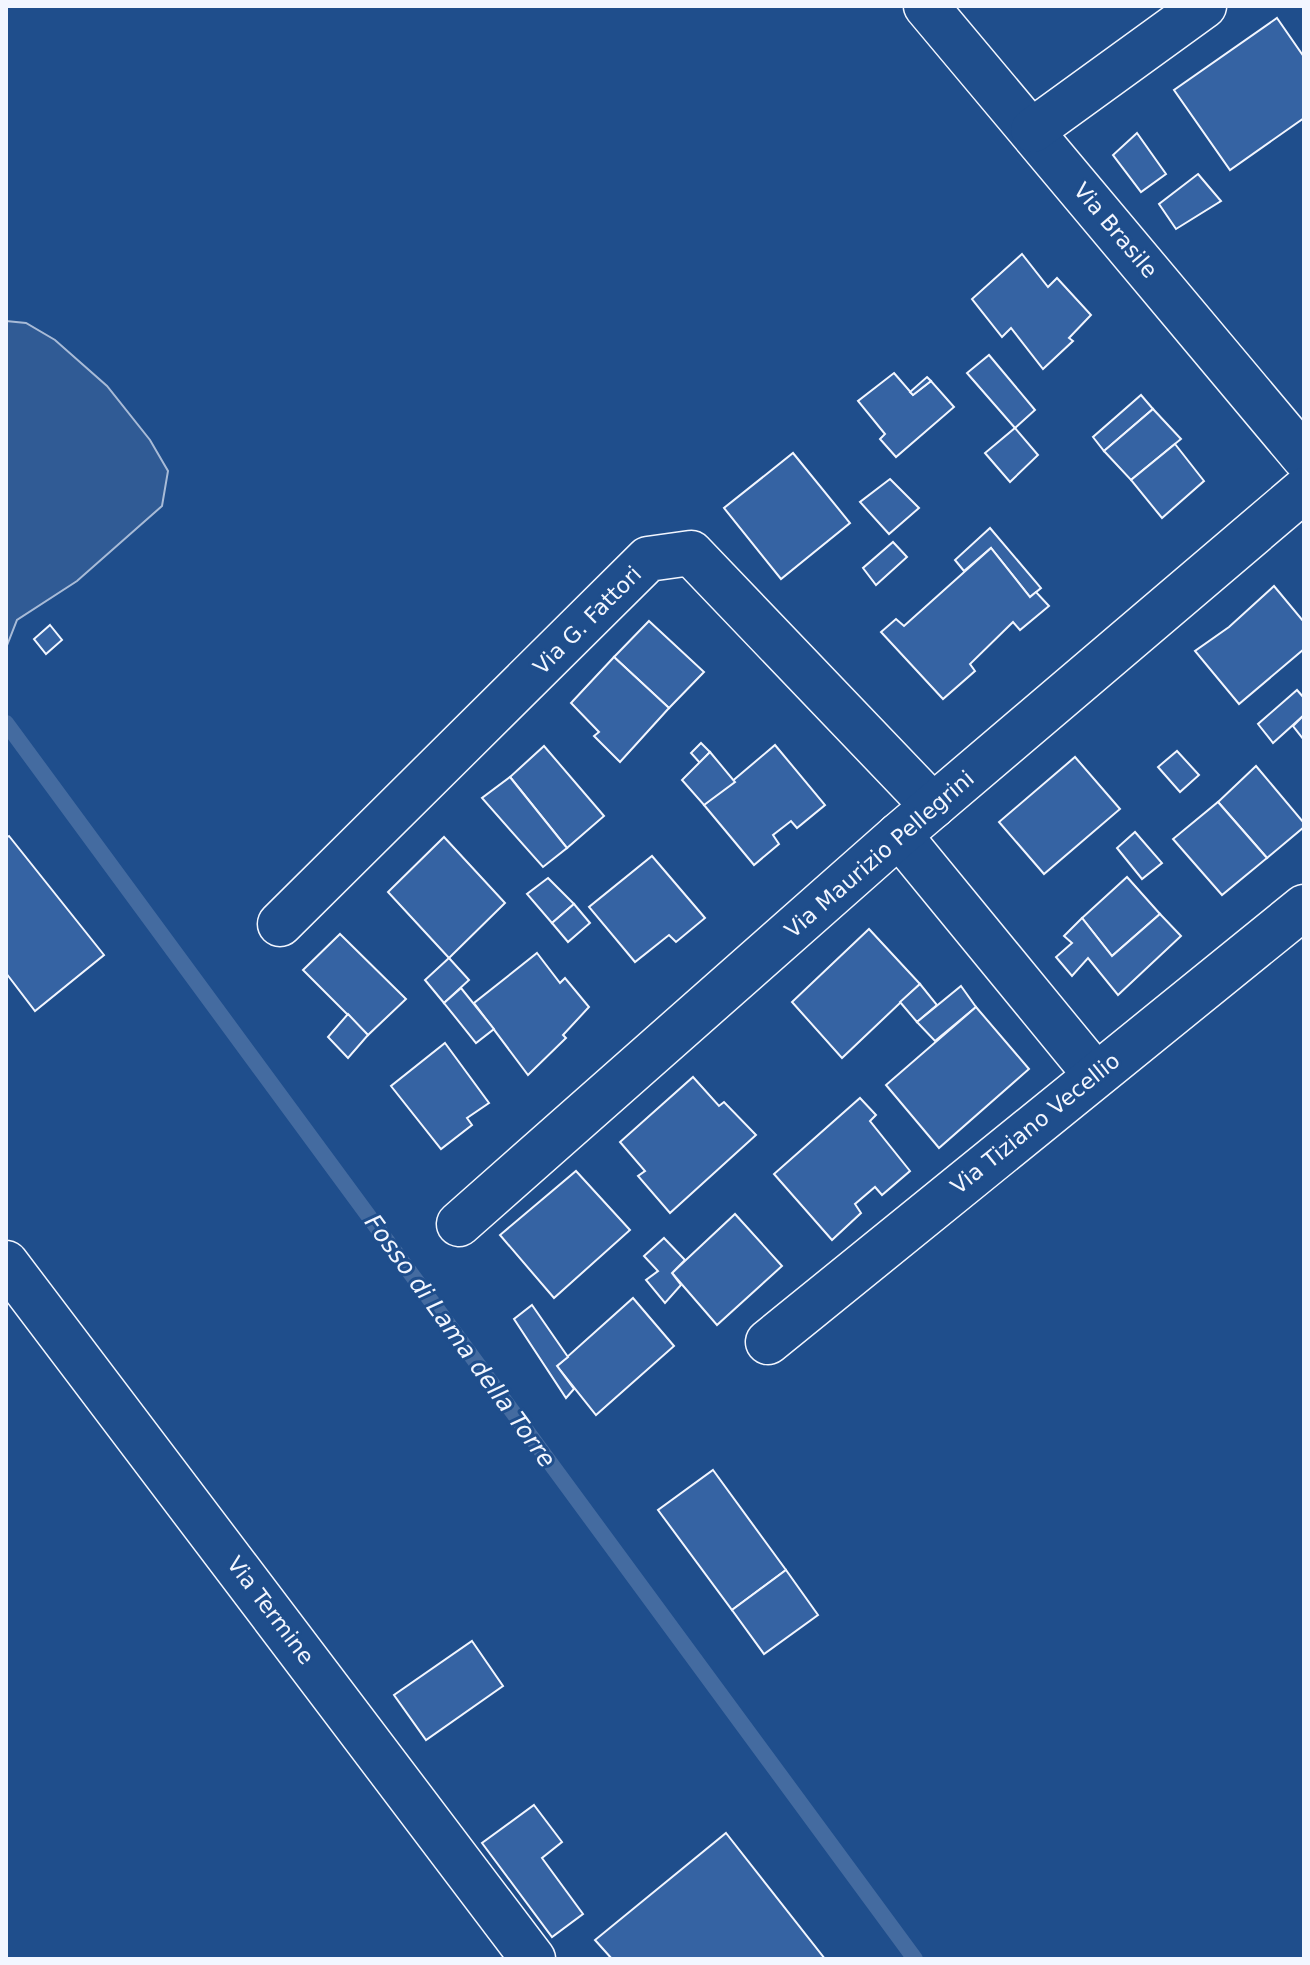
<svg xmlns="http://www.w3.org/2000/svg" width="1310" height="1965" font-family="'DejaVu Sans',sans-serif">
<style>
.built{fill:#305b95;stroke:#a8bbd7;stroke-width:2}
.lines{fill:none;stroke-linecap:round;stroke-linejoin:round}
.stream{stroke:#446ba0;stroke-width:16}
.building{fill:#3563a3;stroke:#f2f6ff;stroke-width:2}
.minor-casing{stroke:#f2f6ff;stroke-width:47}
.minor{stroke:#1f4e8c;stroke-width:44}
.labels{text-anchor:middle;stroke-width:6;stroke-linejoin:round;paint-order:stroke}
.street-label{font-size:22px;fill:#f2f6ff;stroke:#1f4e8c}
.water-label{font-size:24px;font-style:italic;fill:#f2f6ff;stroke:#1f4e8c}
</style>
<rect width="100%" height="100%" fill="#1f4e8c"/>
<!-- built -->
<polygon class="built" points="6,321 26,323 55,340 107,386 150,440 168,471 162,506 77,581 17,620 6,648"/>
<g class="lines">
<!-- stream -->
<polyline class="stream" points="6,723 915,1959"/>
</g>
<!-- building -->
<g class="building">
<polygon points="1277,18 1304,57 1304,118 1230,170 1174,90"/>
<polygon points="1137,133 1166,174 1141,192 1113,155"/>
<polygon points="1198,174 1221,201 1176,229 1159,204"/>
<polygon points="1022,254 1048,287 1057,278 1091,315 1069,338 1073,341 1043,369 1011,328 1002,337 972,299"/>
<polygon points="989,355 1035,410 1015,428 967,373"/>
<polygon points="894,373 913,395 931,381 954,407 896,457 880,439 885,434 858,401"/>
<polygon points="927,377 931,381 913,395 910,392"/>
<polygon points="1141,395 1153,409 1104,451 1093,437"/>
<polygon points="1153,409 1181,439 1131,480 1104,451"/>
<polygon points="1015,428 1038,455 1010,482 985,453"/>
<polygon points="1175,444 1204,481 1162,518 1131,480"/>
<polygon points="793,453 850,523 781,579 724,508"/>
<polygon points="890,479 919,508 889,534 860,502"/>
<polygon points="990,528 1041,588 1030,597 991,548 964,571 955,560"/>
<polygon points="893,542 907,557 876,585 863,568"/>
<polygon points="991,548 1030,597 1036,592 1049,606 1020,630 1013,622 970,664 975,671 943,699 881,632 896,619 904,626"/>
<polygon points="1274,586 1304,622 1304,649 1239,704 1195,651 1229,627"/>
<polygon points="649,621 704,672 669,708 614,657"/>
<polygon points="50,625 62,640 46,654 34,639"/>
<polygon points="614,657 669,708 620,762 594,736 599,732 571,703"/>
<polygon points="1297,690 1304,698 1304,715 1273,743 1258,724"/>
<polygon points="1304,715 1304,740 1293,726"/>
<polygon points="701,743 710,752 700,763 691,753"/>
<polygon points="775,745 825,805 797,828 791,821 773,835 779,844 754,865 704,805"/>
<polygon points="544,746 604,816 567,848 510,777"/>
<polygon points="1177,751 1199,775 1180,792 1158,767"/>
<polygon points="710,752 735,782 704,805 682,780"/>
<polygon points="1075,757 1120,809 1044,874 999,822"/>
<polygon points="1256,766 1304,823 1304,827 1267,858 1218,802"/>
<polygon points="510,777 567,848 543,867 482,798"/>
<polygon points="1218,802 1267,858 1222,895 1173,839"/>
<polygon points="1135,832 1162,863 1142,879 1117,848"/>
<polygon points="9,836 104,955 35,1011 6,973 6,838"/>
<polygon points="444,837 505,903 449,958 388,892"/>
<polygon points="652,856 705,918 676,942 669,935 635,962 589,907"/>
<polygon points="1127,877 1160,914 1112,956 1082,918"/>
<polygon points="548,878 574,904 552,923 527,894"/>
<polygon points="574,904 590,923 568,942 552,923"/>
<polygon points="1160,914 1181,936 1118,995 1088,958 1072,976 1056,957 1072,943 1064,936 1082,918 1112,956"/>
<polygon points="869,929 920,984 842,1058 792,1002"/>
<polygon points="340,934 406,999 368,1035 303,970"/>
<polygon points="537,953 560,983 565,978 589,1007 563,1035 566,1038 528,1075 474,1003"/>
<polygon points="449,958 469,980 444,1003 425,980"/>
<polygon points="920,984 937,1005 917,1022 900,1002"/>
<polygon points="961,986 976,1007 935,1041 917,1022"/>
<polygon points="461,988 494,1029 476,1043 444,1003"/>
<polygon points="976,1007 1029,1069 939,1148 886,1085"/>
<polygon points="348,1014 368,1035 348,1058 328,1037"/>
<polygon points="445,1043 489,1103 467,1118 472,1125 441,1149 391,1086"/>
<polygon points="693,1077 719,1106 724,1102 756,1135 670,1213 638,1176 645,1171 620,1142"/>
<polygon points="860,1098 876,1115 870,1121 910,1171 882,1195 875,1187 855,1204 861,1213 832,1240 774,1174"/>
<polygon points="576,1171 630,1230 554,1298 500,1235"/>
<polygon points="735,1214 782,1266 717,1325 672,1273"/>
<polygon points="664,1238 685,1260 672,1273 681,1285 665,1303 646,1280 658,1271 644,1256"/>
<polygon points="633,1298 674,1346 596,1415 557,1366"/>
<polygon points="532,1305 568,1357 557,1366 574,1389 566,1398 514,1319"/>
<polygon points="713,1470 786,1570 732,1610 658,1510"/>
<polygon points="786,1570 818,1615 764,1654 732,1610"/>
<polygon points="472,1641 503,1686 426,1740 394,1695"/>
<polygon points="534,1805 562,1842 542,1858 583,1914 552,1937 482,1843"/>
<polygon points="726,1833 825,1959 612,1959 595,1940"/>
</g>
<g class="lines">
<defs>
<g id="minor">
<polyline points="926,6 1304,457"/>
<polyline points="1033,130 1204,6"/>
<polyline points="899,835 1095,1074"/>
<polyline points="280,924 648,559 691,553 933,806"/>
<polyline points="459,1224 899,835 1304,490"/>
<polyline points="6,1263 533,1959"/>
<polyline points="768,1342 1304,907"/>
</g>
</defs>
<!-- minor casing -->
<use href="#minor" class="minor-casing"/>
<!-- minor -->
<use href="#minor" class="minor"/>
</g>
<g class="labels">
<!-- street labels -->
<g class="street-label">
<text transform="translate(1116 230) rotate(50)" y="8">Via Brasile</text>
<text transform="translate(587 620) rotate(-45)" y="8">Via G. Fattori</text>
<text transform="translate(879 854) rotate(-41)" y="8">Via Maurizio Pellegrini</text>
<text transform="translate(1035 1123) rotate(-39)" y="8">Via Tiziano Vecellio</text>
<text transform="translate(271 1610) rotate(53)" y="8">Via Termine</text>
</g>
<!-- water labels -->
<g class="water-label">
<text transform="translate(460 1341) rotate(54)" y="8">Fosso di Lama della Torre</text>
</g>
</g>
<!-- border -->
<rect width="1310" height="1965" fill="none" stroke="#f2f6ff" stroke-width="16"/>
</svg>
